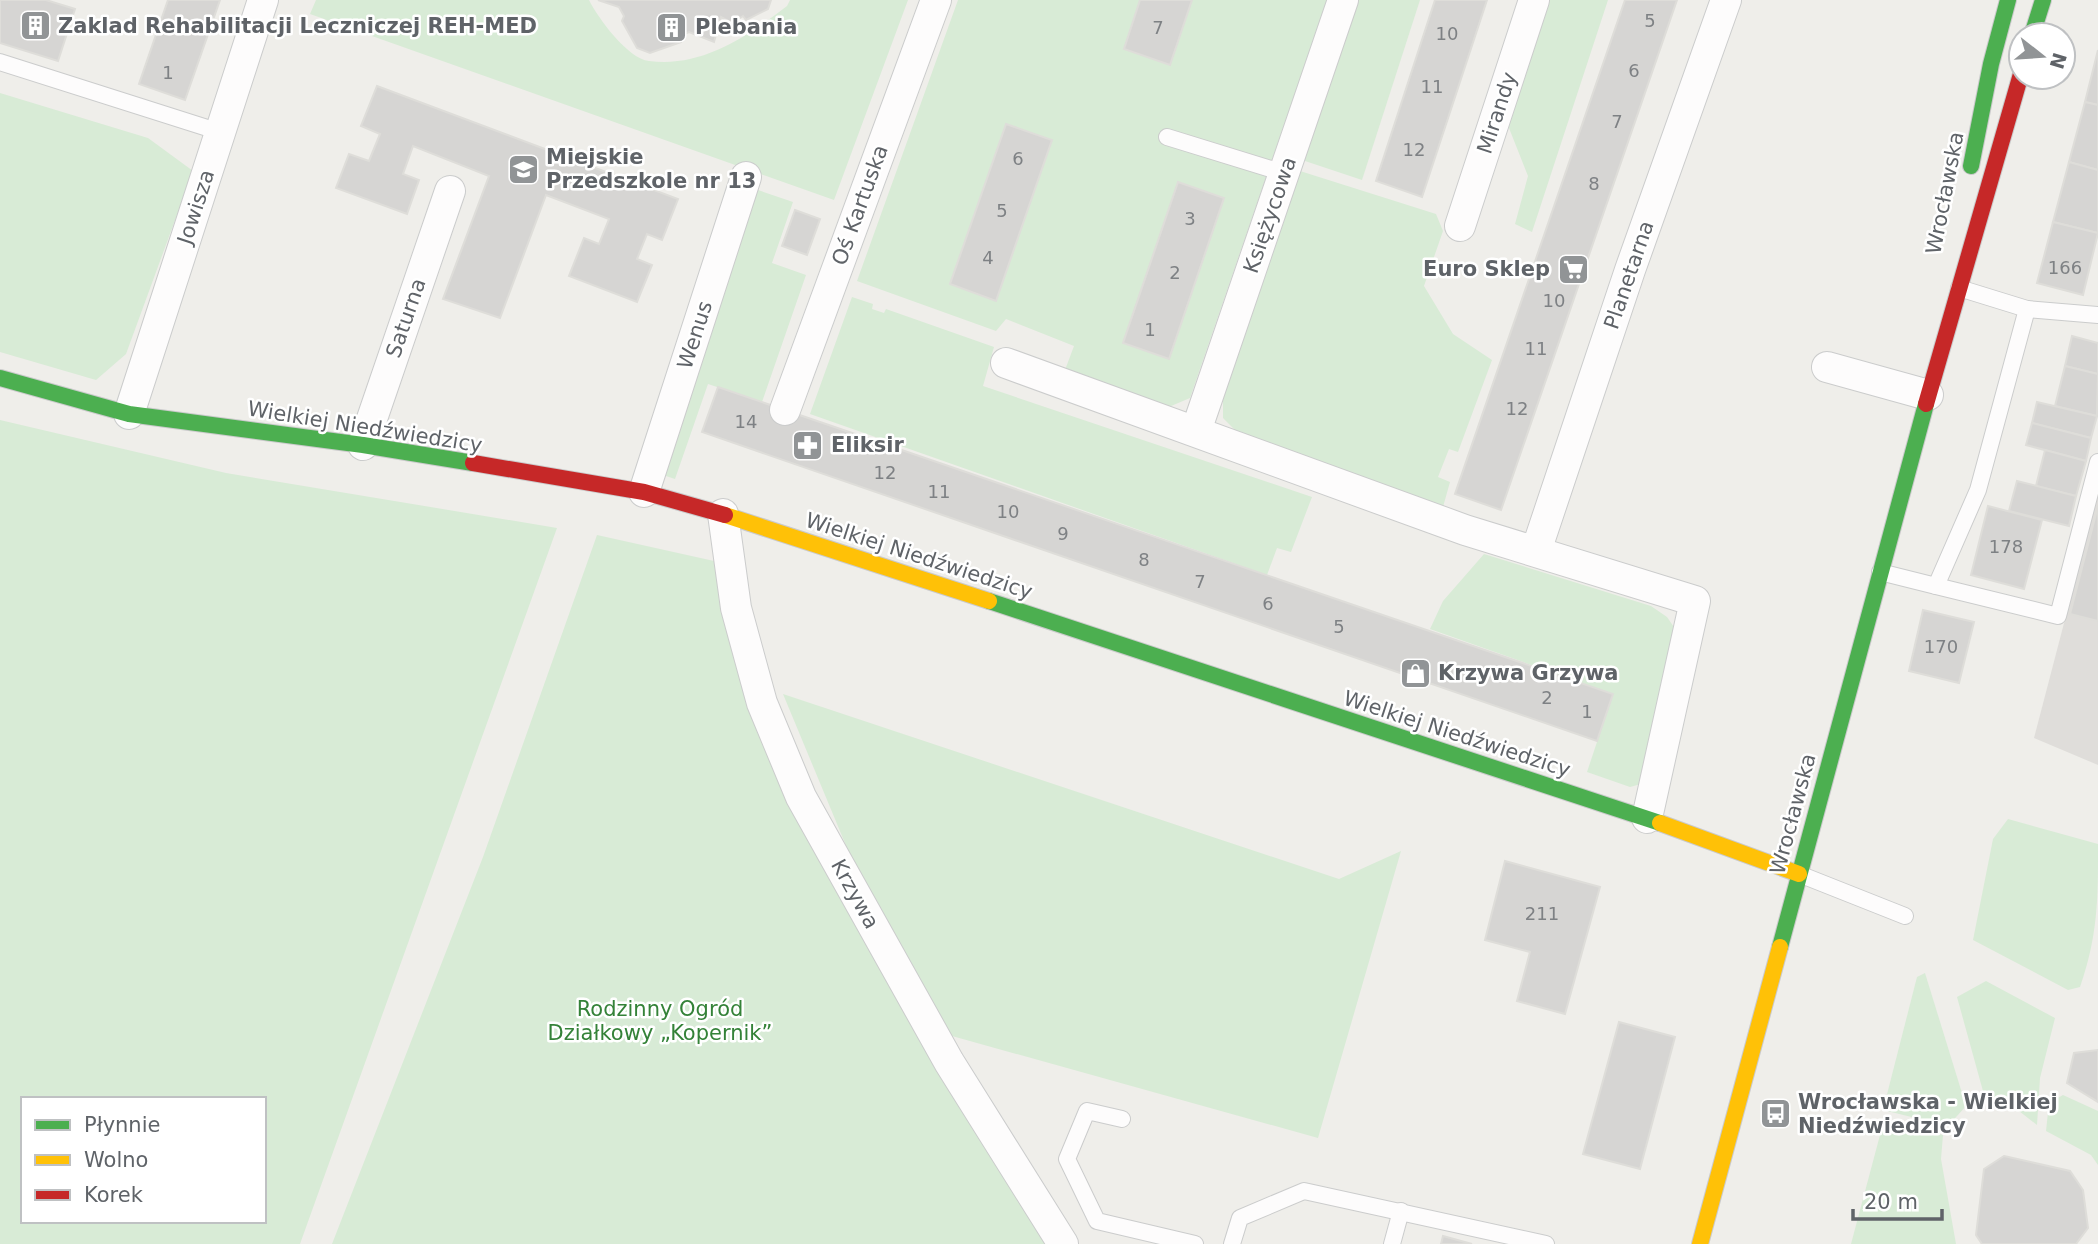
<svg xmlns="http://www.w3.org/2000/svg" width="2098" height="1244" font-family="'DejaVu Sans',sans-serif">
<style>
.industrial{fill:#dfddda}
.green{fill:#d8ebd6;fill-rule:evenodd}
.building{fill:#d6d5d3;stroke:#deddd9;stroke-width:2}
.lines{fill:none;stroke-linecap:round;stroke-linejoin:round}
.lane-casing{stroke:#cbcccc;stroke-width:18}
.street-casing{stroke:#cbcccc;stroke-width:32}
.fast-casing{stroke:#cacacb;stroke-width:18}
.slow-casing{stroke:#cacacb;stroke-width:18}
.jam-casing{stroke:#cacacb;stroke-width:18}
.lane{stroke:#fdfcfc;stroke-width:16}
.street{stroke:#fdfcfc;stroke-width:30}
.fast{stroke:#4caf50;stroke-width:16}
.slow{stroke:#ffc107;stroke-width:16}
.jam{stroke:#c62828;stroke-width:16}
.labels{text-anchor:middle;stroke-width:5;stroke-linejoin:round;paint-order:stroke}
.number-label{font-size:18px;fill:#7e8184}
.poi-label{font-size:21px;font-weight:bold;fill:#5f6368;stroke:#fff;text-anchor:start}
.street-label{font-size:21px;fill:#5f6368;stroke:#fff}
.park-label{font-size:21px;fill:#348238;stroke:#fff}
</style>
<rect width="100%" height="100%" fill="#efeeea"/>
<!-- industrial -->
<polygon class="industrial" points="2098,493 2098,765 2034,738"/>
<!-- green -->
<g class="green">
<path d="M 316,0 L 589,0 C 598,18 628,59 649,61 C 702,68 748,36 787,6 L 790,0 L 908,0 L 834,200 L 310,14 Z"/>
<polygon points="958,0 1327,0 1190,398 1164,409 1065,370 1074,346 1006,319 996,331 857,281"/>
<polygon points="1352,0 1420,0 1362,180 1296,158"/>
<polygon points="1547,0 1608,0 1532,232 1515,224 1528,176 1507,123"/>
<polygon points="0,93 148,138 193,171 126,354 96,380 0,352"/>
<polygon points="1300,171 1436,214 1443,231 1424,286 1453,334 1492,360 1458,452 1449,449 1438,477 1450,482 1443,507 1237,432 1223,418 1223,391"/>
<polygon points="752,188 793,202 772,263 806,275 762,402 708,384 675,479 654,472"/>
<polygon points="852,297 873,304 872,309 884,313 886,309 994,347 983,386 1312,497 1291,552 1277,548 1267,575 810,414"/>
<path d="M 0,420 L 226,473 L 557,528 L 300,1244 L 0,1244 ZM 23,1099 L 264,1099 L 264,1221 L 23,1221 Z"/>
<polygon points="597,535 714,561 763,731 1049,1244 332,1244 483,857"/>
<polygon points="1484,554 1651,606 1667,617 1678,633 1641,784 1630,787 1587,772 1613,694 1430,629 1443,601"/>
<polygon points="783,694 1339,879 1401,851 1318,1138 952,1036 857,872"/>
<path d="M 2008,819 L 2098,844 C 2098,900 2098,934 2080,987 L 2068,990 L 1973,940 L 1993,839 Z"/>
<polygon points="1925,973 1966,1106 1948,1126 1883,1110 1917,977"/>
<polygon points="1986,981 2055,1018 2040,1078 2037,1125 2019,1111 1986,1102 1957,997"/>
<polygon points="2063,1095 2098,1111 2098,1165 2091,1155 2046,1131 2049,1103"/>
<polygon points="1884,1120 1943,1135 1941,1159 1956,1244 1851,1244"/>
</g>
<!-- building -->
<g class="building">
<polygon points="0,0 46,0 75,9 58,61 0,43"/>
<polygon points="168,0 220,0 185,100 139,84"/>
<polygon points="598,0 771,0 768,9 746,20 743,16 732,23 721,17 714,42 689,32 680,36 681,42 650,53 637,48 622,21 624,16 619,7"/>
<polygon points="1140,0 1192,0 1170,65 1124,49"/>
<polygon points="1435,0 1487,0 1422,197 1376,181"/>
<polygon points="1625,0 1677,0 1501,510 1455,494"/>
<polygon points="2098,50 2098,105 2085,102"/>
<polygon points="377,86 678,199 662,240 647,234 637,259 652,265 637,302 569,276 584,238 599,244 609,219 546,195 500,318 443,299 489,176 413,146 403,174 419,180 407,214 336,188 349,154 369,161 380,134 361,126"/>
<polygon points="2085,102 2098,105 2098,170 2069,162"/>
<polygon points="1006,124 1052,140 996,301 950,284"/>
<polygon points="2069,162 2098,170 2098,233 2053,222"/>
<polygon points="1178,182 1224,198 1169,359 1123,343"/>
<polygon points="795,210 820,219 807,255 782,246"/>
<polygon points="2053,222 2098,233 2083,295 2037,283"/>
<polygon points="2072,336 2098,343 2098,374 2065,366"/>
<polygon points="2065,366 2098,374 2097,416 2055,406"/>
<polygon points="718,387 1613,694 1597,741 702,432"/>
<polygon points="2037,402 2097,416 2091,438 2032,423"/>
<polygon points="2032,423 2091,438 2086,461 2026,445"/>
<polygon points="2045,450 2086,461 2076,496 2036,486"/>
<polygon points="2017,481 2076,496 2069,526 2009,511"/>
<polygon points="1988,506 2042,520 2024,589 1971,575"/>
<polygon points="2098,506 2098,621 2070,614"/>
<polygon points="1923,610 1974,622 1959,683 1909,671"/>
<polygon points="1505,861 1600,887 1565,1014 1517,1001 1530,952 1485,940"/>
<polygon points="1619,1022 1675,1037 1640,1169 1583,1154"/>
<polygon points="2098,1050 2098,1102 2067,1083 2074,1053"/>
<polygon points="2004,1156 2070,1171 2083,1190 2088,1228 2076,1244 1982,1244 1976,1235 1984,1169"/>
<polygon points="1443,1236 1472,1244 1441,1244"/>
</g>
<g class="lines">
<defs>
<g id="lane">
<polyline points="0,62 220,132"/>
<polyline points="1167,137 1284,173"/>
<polyline points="2027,309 2098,315"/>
<polyline points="1880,572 1936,586 1978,490 2027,309 1959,288"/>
<polyline points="1936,586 2058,616 2098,462"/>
<polyline points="1799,874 1905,916"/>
<polyline points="1122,1119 1087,1111 1067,1159 1097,1221 1195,1244"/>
<polyline points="1232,1244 1240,1218 1304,1191 1546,1244"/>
<polyline points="1392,1244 1401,1211"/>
</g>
<g id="street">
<polyline points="1460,226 1534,0"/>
<polyline points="1006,363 1465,530 1695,601 1647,818"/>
<polyline points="1827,367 1928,395"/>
<polyline points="785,410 936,0"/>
<polyline points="129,414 263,0"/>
<polyline points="1196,431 1343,0"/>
<polyline points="363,445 450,191"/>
<polyline points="644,492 746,177"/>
<polyline points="723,514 736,608 762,703 801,797 949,1062 1063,1244"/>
<polyline points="1536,551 1630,270 1726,0"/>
</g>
<g id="fast">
<polyline points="2032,35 2043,0"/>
<polyline points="1971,166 1991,64 2008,0"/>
<polyline points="0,378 129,414 363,445 473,463"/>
<polyline points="989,601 1660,823"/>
<polyline points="1780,947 1926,404"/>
</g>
<g id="slow">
<polyline points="725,515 989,601"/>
<polyline points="1660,823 1799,874"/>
<polyline points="1700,1244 1780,947"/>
</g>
<g id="jam">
<polyline points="1926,404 2021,74"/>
<polyline points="473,463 644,492 725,515"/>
</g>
</defs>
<!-- lane casing -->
<use href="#lane" class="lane-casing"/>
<!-- street casing -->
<use href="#street" class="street-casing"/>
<!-- fast casing -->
<use href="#fast" class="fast-casing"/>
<!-- slow casing -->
<use href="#slow" class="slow-casing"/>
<!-- jam casing -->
<use href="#jam" class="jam-casing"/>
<!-- lane -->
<use href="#lane" class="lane"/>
<!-- street -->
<use href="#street" class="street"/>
<!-- fast -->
<use href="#fast" class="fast"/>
<!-- slow -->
<use href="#slow" class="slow"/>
<!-- jam -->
<use href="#jam" class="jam"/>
</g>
<!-- icons -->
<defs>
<symbol id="building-square" viewBox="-11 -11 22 22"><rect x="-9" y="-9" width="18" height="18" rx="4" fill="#919496" stroke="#fff"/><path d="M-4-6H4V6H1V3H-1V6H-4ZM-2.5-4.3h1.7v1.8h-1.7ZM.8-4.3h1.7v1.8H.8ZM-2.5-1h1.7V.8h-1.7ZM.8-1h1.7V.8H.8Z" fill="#fff"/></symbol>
<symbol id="school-square" viewBox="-11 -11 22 22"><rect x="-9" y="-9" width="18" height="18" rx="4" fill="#919496" stroke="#fff"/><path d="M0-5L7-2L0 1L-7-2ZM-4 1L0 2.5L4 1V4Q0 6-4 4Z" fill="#fff"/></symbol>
<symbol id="supermarket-square" viewBox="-11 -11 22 22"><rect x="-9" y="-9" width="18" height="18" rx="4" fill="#919496" stroke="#fff"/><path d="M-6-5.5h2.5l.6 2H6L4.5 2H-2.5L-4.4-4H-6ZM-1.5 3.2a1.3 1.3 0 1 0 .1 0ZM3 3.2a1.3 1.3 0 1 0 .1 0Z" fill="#fff"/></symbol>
<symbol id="pharmacy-square" viewBox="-11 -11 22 22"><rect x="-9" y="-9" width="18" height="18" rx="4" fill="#919496" stroke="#fff"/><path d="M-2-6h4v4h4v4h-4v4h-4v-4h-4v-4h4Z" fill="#fff"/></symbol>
<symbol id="shop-square" viewBox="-11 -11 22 22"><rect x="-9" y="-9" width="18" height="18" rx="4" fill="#919496" stroke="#fff"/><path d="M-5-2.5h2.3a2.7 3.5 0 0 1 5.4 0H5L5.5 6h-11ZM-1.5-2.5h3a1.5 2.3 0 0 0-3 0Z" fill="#fff"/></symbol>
<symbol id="bus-square" viewBox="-11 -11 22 22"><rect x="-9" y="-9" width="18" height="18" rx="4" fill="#919496" stroke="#fff"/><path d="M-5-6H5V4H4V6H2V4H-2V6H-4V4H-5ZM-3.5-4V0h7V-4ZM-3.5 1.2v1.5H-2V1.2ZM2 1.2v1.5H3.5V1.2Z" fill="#fff"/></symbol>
</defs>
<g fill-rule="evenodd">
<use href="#building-square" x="18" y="8" width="35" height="35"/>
<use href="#building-square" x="654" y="10" width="35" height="35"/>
<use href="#school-square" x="506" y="152" width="35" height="35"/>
<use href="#supermarket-square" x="1556" y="252" width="35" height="35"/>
<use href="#pharmacy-square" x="790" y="428" width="35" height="35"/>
<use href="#shop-square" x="1398" y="656" width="35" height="35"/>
<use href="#bus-square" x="1758" y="1096" width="35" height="35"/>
</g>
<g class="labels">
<!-- number labels -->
<g class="number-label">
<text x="1650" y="27">5</text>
<text x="1158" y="34">7</text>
<text x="1447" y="40">10</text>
<text x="1634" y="77">6</text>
<text x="168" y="79">1</text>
<text x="1432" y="93">11</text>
<text x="1617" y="128">7</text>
<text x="1414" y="156">12</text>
<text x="1018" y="165">6</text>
<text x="1594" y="190">8</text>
<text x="1002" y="217">5</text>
<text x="1190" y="225">3</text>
<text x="988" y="264">4</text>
<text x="2065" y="274">166</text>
<text x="1175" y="279">2</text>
<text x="1554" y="307">10</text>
<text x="1150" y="336">1</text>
<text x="1536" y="355">11</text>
<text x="1517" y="415">12</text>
<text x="746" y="428">14</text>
<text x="885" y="479">12</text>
<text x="939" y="498">11</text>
<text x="1008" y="518">10</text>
<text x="1063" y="540">9</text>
<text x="2006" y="553">178</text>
<text x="1144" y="566">8</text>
<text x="1200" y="588">7</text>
<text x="1268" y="610">6</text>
<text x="1339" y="633">5</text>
<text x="1941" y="653">170</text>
<text x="1547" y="704">2</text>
<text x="1587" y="718">1</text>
<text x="1542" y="920">211</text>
</g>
<!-- poi labels -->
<g class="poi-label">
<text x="58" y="33">Zaklad Rehabilitacji Leczniczej REH-MED</text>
<text x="695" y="34">Plebania</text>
<text x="546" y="164">Miejskie<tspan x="546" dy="24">Przedszkole nr 13</tspan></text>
<text x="1550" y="276" text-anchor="end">Euro Sklep</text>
<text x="831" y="452">Eliksir</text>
<text x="1438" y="680">Krzywa Grzywa</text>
<text x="1798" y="1109">Wrocławska - Wielkiej<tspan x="1798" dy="24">Niedźwiedzicy</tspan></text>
</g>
<!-- street labels -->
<g class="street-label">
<text transform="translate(1497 113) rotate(-72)" y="7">Mirandy</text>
<text transform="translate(1945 193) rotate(-79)" y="7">Wrocławska</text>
<text transform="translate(860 205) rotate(-70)" y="7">Oś Kartuska</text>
<text transform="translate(196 207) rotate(-72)" y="7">Jowisza</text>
<text transform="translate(1270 215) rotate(-71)" y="7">Księżycowa</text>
<text transform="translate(1629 275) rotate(-71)" y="7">Planetarna</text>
<text transform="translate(406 318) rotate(-71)" y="7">Saturna</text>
<text transform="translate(695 335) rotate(-72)" y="7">Wenus</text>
<text transform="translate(365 427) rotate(9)" y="7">Wielkiej Niedźwiedzicy</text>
<text transform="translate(919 556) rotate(18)" y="7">Wielkiej Niedźwiedzicy</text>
<text transform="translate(1457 734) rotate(18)" y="7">Wielkiej Niedźwiedzicy</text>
<text transform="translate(1793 814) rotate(-75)" y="7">Wrocławska</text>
<text transform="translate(855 894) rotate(61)" y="7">Krzywa</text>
</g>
<!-- park labels -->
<g class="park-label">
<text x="660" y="1016">Rodzinny Ogród<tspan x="660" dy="24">Działkowy „Kopernik”</tspan></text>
</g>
</g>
<!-- legend -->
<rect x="21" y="1097" width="245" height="126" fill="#ffffff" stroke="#bfc1c3" stroke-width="2"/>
<rect x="35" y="1120" width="35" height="10" fill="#4caf50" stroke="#bfc1c3" stroke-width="2"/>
<text x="84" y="1132" font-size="21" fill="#5f6368">Płynnie</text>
<rect x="35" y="1155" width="35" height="10" fill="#ffc107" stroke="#bfc1c3" stroke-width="2"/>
<text x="84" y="1167" font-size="21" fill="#5f6368">Wolno</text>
<rect x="35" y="1190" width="35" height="10" fill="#c62828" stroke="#bfc1c3" stroke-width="2"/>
<text x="84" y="1202" font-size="21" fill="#5f6368">Korek</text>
<!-- north arrow -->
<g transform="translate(2042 56) rotate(107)"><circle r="33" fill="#ffffff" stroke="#bfc1c3" stroke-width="2"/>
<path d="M0-5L12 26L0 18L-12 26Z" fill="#919496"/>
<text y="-10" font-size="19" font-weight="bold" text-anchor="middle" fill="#5f6368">N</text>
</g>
<!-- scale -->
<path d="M1853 1209v10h89v-10" fill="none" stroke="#5f6368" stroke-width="3.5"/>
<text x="1864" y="1209" font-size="21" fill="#5f6368" stroke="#ffffff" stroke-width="5" paint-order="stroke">20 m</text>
</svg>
